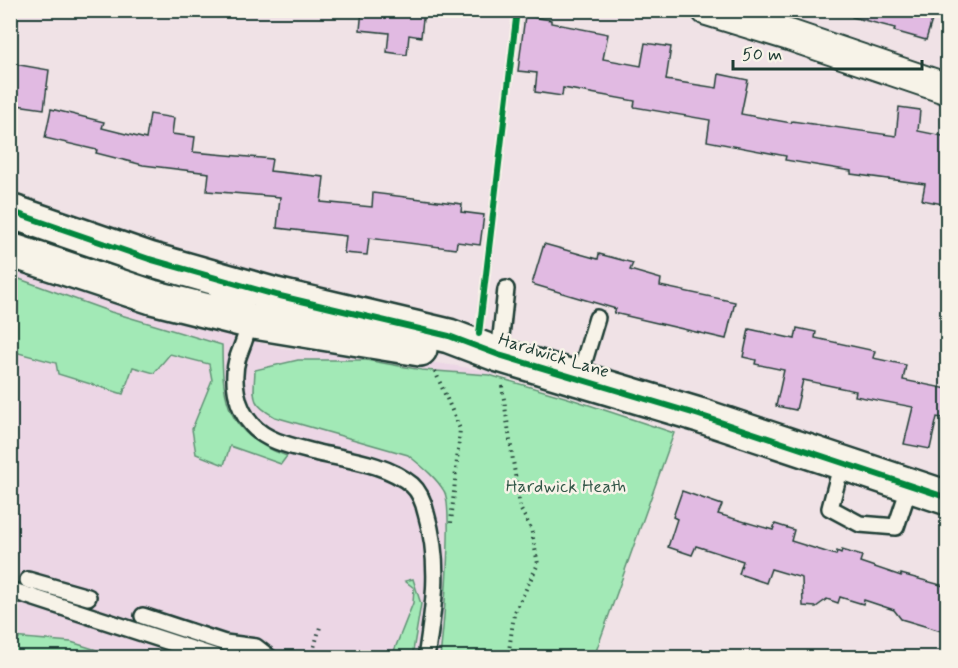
<svg xmlns="http://www.w3.org/2000/svg" width="958" height="668" font-family="Mynerve,sans-serif">
<style>
.built{fill:#ecd6e5}
.green{fill:#a2e9b6;stroke:#609375;stroke-width:1.5}
.building{fill:#e1bae2;stroke:#1f3d34;stroke-width:1.5}
.lines{fill:none;stroke-linecap:round;stroke-linejoin:round}
.lane-casing{stroke:#1f3d34;stroke-width:20}
.street-casing{stroke:#1f3d34;stroke-width:34}
.secondary-casing{stroke:#1f3d34;stroke-width:38}
.path{stroke:#1f3d34;stroke-width:4;stroke-dasharray:1.5 4.5;stroke-linecap:butt}
.lane{stroke:#f7f3e8;stroke-width:15}
.street{stroke:#f7f3e8;stroke-width:30}
.secondary{stroke:#f7f3e8;stroke-width:33}
.cycleway-casing{stroke:#f7f3e8;stroke-width:10}
.cycleway{stroke:#00873e;stroke-width:6}
.labels{text-anchor:middle;stroke-width:5;stroke-linejoin:round;paint-order:stroke}
.street-label{font-size:18px;fill:#1f3d34;stroke:#f7f3e8}
.park-label{font-size:18px;fill:#335748;stroke:#f7f3e8}
</style>
<rect width="100%" height="100%" fill="#f0e2e6"/>
<filter id="ink" filterUnits="userSpaceOnUse"><feTurbulence type="fractalNoise" baseFrequency=".0167" numOctaves="2"/><feDisplacementMap in="SourceGraphic" scale="12" xChannelSelector="R" yChannelSelector="G"/><feConvolveMatrix kernelMatrix="1 2 1 2 8 2 1 2 1" color-interpolation-filters="sRGB"/></filter>
<g filter="url(#ink)">
<!-- built -->
<polygon class="built" points="10,267 226,334 281,348 411,359 495,372 484,499 473,657 11,657"/>
<!-- green -->
<g class="green">
<path d="M 11,276 L 111,312 L 222,345 C 222,402 228,436 287,456 L 281,464 L 230,446 L 224,465 L 196,454 L 192,429 L 212,380 L 209,364 L 170,354 L 154,373 L 133,367 L 123,394 L 58,374 L 56,363 L 11,351 Z"/>
<path d="M 298,360 L 366,360 L 422,370 L 489,375 L 568,398 L 674,433 L 594,657 L 440,657 C 443,632 454,507 444,491 C 436,477 420,465 408,455 L 275,417 C 249,403 254,397 255,370 Z"/>
<polygon points="413,579 421,604 412,657 376,657 377,651 392,656 413,603 414,588 405,581"/>
<polygon points="11,637 71,642 106,653 109,657 11,657"/>
</g>
<!-- building -->
<g class="building">
<polygon points="362,10 424,10 421,37 409,35 407,55 387,52 389,33 360,30"/>
<polygon points="853,10 935,10 926,40 894,31 895,28 852,17"/>
<polygon points="525,16 551,20 551,23 608,34 603,59 641,66 645,43 671,47 666,80 717,88 719,74 748,80 741,114 791,123 792,121 896,136 899,107 920,110 918,131 948,137 948,205 922,200 925,184 851,174 851,171 785,160 786,156 707,141 710,120 634,107 635,101 563,88 562,96 535,92 537,73 518,71"/>
<polygon points="14,64 49,70 44,109 10,104"/>
<polygon points="51,109 104,122 102,128 146,139 150,114 174,118 172,134 195,137 193,152 272,159 270,171 324,177 321,202 372,207 373,193 462,204 461,212 484,215 480,245 457,242 456,249 369,238 367,255 344,253 346,236 277,228 280,197 207,191 209,173 143,165 96,153 97,150 45,138"/>
<polygon points="544,244 598,259 599,254 633,263 630,270 661,279 660,286 735,302 726,339 614,313 616,309 532,284"/>
<polygon points="797,328 816,332 815,338 875,351 873,358 906,365 903,380 948,389 948,419 937,417 930,449 904,444 913,407 855,396 856,391 803,380 796,410 776,406 784,370 755,364 756,360 743,357 749,329 795,339"/>
<polygon points="682,491 722,505 718,514 773,530 775,524 794,530 791,541 836,555 837,551 841,553 842,550 862,556 860,562 901,576 901,574 948,587 948,633 901,619 894,610 864,600 863,604 840,597 838,603 827,599 816,607 803,606 802,578 771,569 766,583 739,574 743,561 696,546 692,555 668,547 677,519 673,517"/>
</g>
<g class="lines">
<defs>
<g id="lane">
<path d="M 218,294 C 227,297 240,299 245,309 C 253,325 243,342 238,357 C 231,378 236,408 252,425 C 268,443 296,447 318,453 C 350,460 387,464 412,485 C 420,492 424,504 426,513 C 441,563 434,607 426,658"/>
<polyline points="499,355 506,289"/>
<polyline points="579,378 597,318"/>
<polyline points="842,463 830,508 860,524 896,527 910,485"/>
<polyline points="28,580 88,597"/>
<polyline points="10,590 219,658"/>
<polyline points="143,616 225,643 256,647 270,658"/>
</g>
<polyline id="street" points="707,10 789,35 948,89"/>
<g id="secondary">
<polyline points="10,211 149,259 276,295 449,336 499,355 699,415 948,498"/>
<polyline points="10,250 152,297 248,321 420,349"/>
</g>
</defs>
<!-- lane casing -->
<use href="#lane" class="lane-casing"/>
<!-- street casing -->
<use href="#street" class="street-casing"/>
<!-- secondary casing -->
<use href="#secondary" class="secondary-casing"/>
<!-- path -->
<g class="path">
<polyline points="435,371 460,429 451,523"/>
<polyline points="502,386 520,508 531,528 538,564 514,614 508,658"/>
<polyline points="311,658 320,627"/>
</g>
<!-- lane -->
<use href="#lane" class="lane"/>
<!-- street -->
<use href="#street" class="street"/>
<!-- secondary -->
<use href="#secondary" class="secondary"/>
<defs>
<g id="cycleway">
<polyline points="10,211 149,259 276,295 449,336 499,355 699,415 948,498"/>
<polyline points="479,334 517,10"/>
</g>
</defs>
<!-- cycleway casing -->
<use href="#cycleway" class="cycleway-casing"/>
<!-- cycleway -->
<use href="#cycleway" class="cycleway"/>
</g>
</g>
<g class="labels">
<!-- street labels -->
<g class="street-label">
<text transform="translate(554 355) rotate(17)" y="6">Hardwick Lane</text>
</g>
<!-- park labels -->
<g class="park-label">
<text x="566" y="492">Hardwick Heath</text>
</g>
</g>
<!-- margin -->
<rect width="958" height="668" fill="none" stroke="#f7f3e8" stroke-width="36"/>
<rect x="18" y="18" width="922" height="632" fill="none" stroke="#1f3d34" stroke-width="2" filter="url(#ink)"/>
<!-- scale -->
<path d="M733 60v9h189v-9" fill="none" stroke="#1f3d34" stroke-width="3"/>
<text x="742" y="60" font-size="18" fill="#1f3d34" stroke="#f7f3e8" stroke-width="4.5" paint-order="stroke">50 m</text>
</svg>
